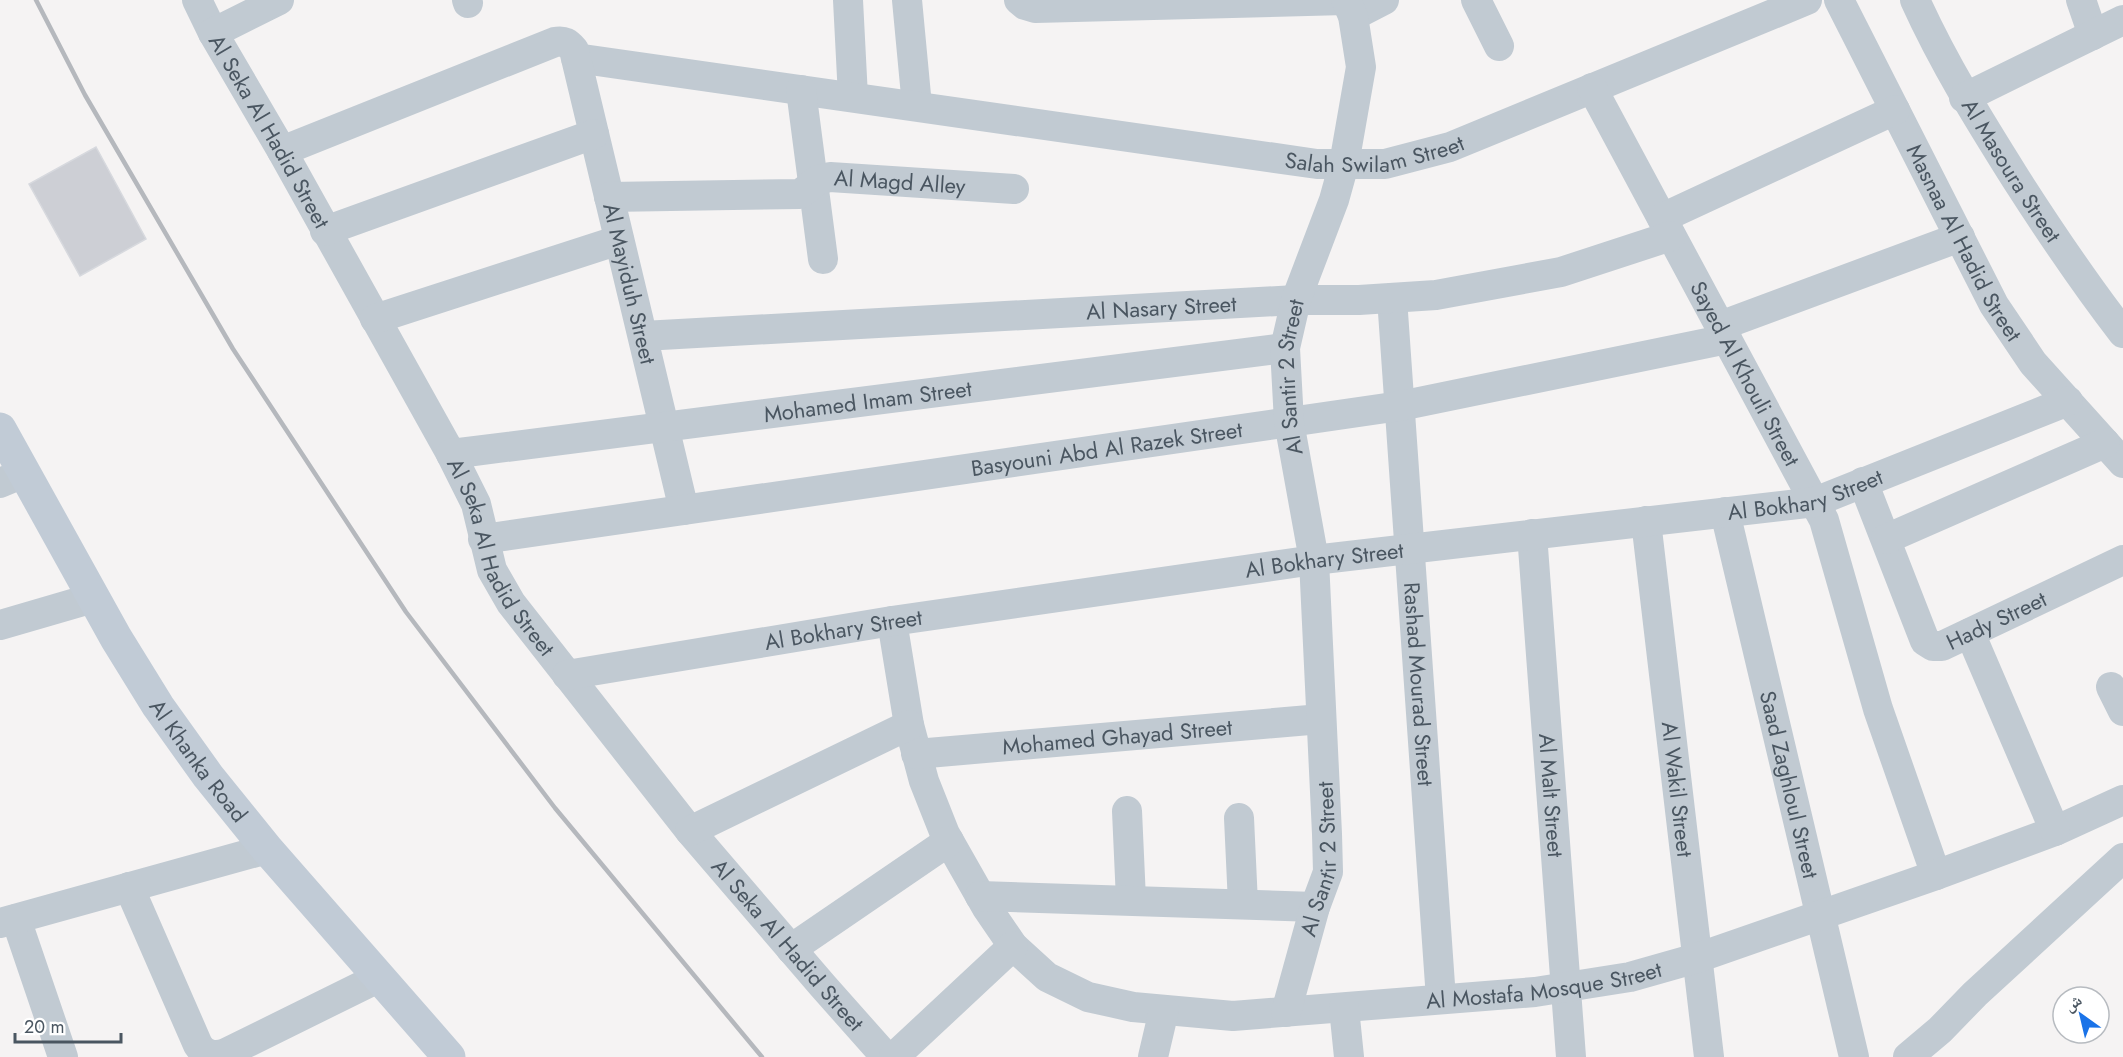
<svg xmlns="http://www.w3.org/2000/svg" width="2123" height="1057" font-family="Jost,'Noto Naskh Arabic',sans-serif">
<style>
.building{fill:#cdcfd5;stroke:#d7d9de;stroke-width:1.5}
.lines{fill:none;stroke-linecap:round;stroke-linejoin:round}
.minor{stroke:#c1cad2;stroke-width:30}
.secondary{stroke:#c1cbd6;stroke-width:33}
.rail{stroke:#b5b8bd;stroke-width:4.5}
.labels{text-anchor:middle;stroke-width:4.5;stroke-linejoin:round;paint-order:stroke}
.street-label{font-size:22px;fill:#4a5661;stroke:#fff}
</style>
<rect width="100%" height="100%" fill="#f5f3f3"/>
<!-- building -->
<polygon class="building" points="96,147 146,239 80,276 29,184"/>
<g class="lines">
<!-- minor -->
<g class="minor">
<path id="s1" d="M 197,0 L 213,33 L 282,151 L 451,454 L 476,504 L 492,570 L 511,603 L 690,831 L 823,986 L 886,1057"/>
<polyline points="467,0 468,3"/>
<polyline points="848,0 853,97"/>
<polyline points="907,0 917,106"/>
<polyline points="1019,0 1025,5 1035,8 1345,0"/>
<polyline points="1476,0 1499,46"/>
<path id="s2" d="M 1839,0 L 1994,305 L 2033,363 L 2123,463"/>
<path id="s3" d="M 1915,0 C 1944,64 1979,120 2016,179 C 2050,232 2085,284 2123,333"/>
<polyline points="2081,0 2093,35"/>
<polyline points="1353,16 1384,0"/>
<polyline points="213,33 279,0"/>
<path id="s4" d="M 576,58 L 1317,164 L 1385,164 L 1450,147 L 1807,0"/>
<path id="s5" d="M 1592,88 L 1824,520 L 1878,709 L 1936,875"/>
<polyline points="801,90 823,259"/>
<polyline points="1964,98 2123,20"/>
<path id="s6" d="M 282,151 L 555,42 C 564,40 568,43 574,50 L 684,510"/>
<path id="s7" d="M 609,197 L 800,194 L 818,180 L 830,177 L 1014,189"/>
<polyline points="1662,218 1895,110"/>
<polyline points="325,231 594,134"/>
<path id="s8" d="M 1392,298 L 1441,999"/>
<polyline points="375,319 619,240"/>
<polyline points="1720,326 1960,237"/>
<path id="s9" d="M 643,336 L 1296,300 L 1359,300 L 1436,295 L 1561,272 L 1671,236"/>
<path id="s10" d="M 451,454 L 1285,348"/>
<path id="s11" d="M 1863,482 L 1925,641 L 1933,646 L 1942,646 L 2123,560"/>
<polyline points="0,483 24,473"/>
<path id="s12" d="M 1725,512 L 1854,1057"/>
<path id="s13" d="M 1646,521 L 1709,1057"/>
<path id="s14" d="M 1532,534 L 1571,1057"/>
<path id="s15" d="M 483,539 L 1400,406 L 1727,339"/>
<polyline points="1886,539 2105,443"/>
<path id="s16" d="M 892,621 L 909,725 L 924,781 L 945,834 L 987,908 L 1013,946 L 1047,977 L 1088,997 L 1133,1007 L 1233,1016 L 1535,992 L 1630,977 L 1697,958 L 1936,875 L 2055,831 L 2123,800"/>
<polyline points="0,625 93,598"/>
<polyline points="1970,633 2055,831"/>
<path id="s17" d="M 567,675 L 892,621 L 1314,560 L 1815,502 L 2068,401"/>
<polyline points="2111,687 2123,711"/>
<path id="s18" d="M 916,754 L 1321,719"/>
<polyline points="1127,811 1131,900"/>
<polyline points="1239,818 1243,904"/>
<polyline points="690,831 909,725"/>
<path d="M 129,887 L 198,1045 C 205,1055 214,1057 226,1053 L 380,977"/>
<polyline points="980,896 1315,907"/>
<polyline points="16,919 63,1057"/>
<polyline points="0,923 267,849"/>
<polyline points="791,949 949,841"/>
<polyline points="1344,1008 1349,1057"/>
<path id="s19" d="M 1286,1012 L 1315,907 L 1328,872 L 1327,834 L 1314,560 L 1289,422 L 1285,348 L 1296,300 L 1334,200 L 1344,164 L 1361,67 L 1353,16 L 1346,0"/>
<polyline points="894,1057 1013,946"/>
<polyline points="1153,1057 1164,1010"/>
<polyline points="1908,1057 1940,1030 1975,994 2123,858"/>
</g>
<!-- secondary -->
<path class="secondary" id="s20" d="M 0,429 L 116,638 L 158,706 L 208,776 L 267,849 L 449,1057"/>
<!-- rail -->
<polyline class="rail" points="36,0 85,95 233,349 406,612 555,808 762,1057"/>
</g>
<g class="labels">
<!-- street labels -->
<g class="street-label">
<text dy="8" stroke="none"><textPath href="#s1" startOffset="150">Al Seka Al Hadid Street</textPath></text>
<text dy="8" stroke="none"><textPath href="#s4" startOffset="807">Salah Swilam Street</textPath></text>
<text dy="8" stroke="none"><textPath href="#s3" startOffset="196">Al Masoura Street</textPath></text>
<text dy="8" stroke="none"><textPath href="#s7" startOffset="296">Al Magd Alley</textPath></text>
<text dy="8" stroke="none"><textPath href="#s2" startOffset="273">Masnaa Al Hadid Street</textPath></text>
<text dy="8" stroke="none"><textPath href="#s6" startOffset="556">Al Mayiduh Street</textPath></text>
<text dy="8" stroke="none"><textPath href="#s9" startOffset="519">Al Nasary Street</textPath></text>
<text dy="8" stroke="none"><textPath href="#s5" startOffset="324">Sayed Al Khouli Street</textPath></text>
<text dy="8" stroke="none"><textPath href="#s19" startOffset="644">Al Santir 2 Street</textPath></text>
<text dy="8" stroke="none"><textPath href="#s10" startOffset="420">Mohamed Imam Street</textPath></text>
<text dy="8" stroke="none"><textPath href="#s15" startOffset="630">Basyouni Abd Al Razek Street</textPath></text>
<text dy="8" stroke="none"><textPath href="#s17" startOffset="1252">Al Bokhary Street</textPath></text>
<text dy="8" stroke="none"><textPath href="#s1" startOffset="636">Al Seka Al Hadid Street</textPath></text>
<text dy="8" stroke="none"><textPath href="#s17" startOffset="766">Al Bokhary Street</textPath></text>
<text dy="8" stroke="none"><textPath href="#s11" startOffset="249">Hady Street</textPath></text>
<text dy="8" stroke="none"><textPath href="#s17" startOffset="280">Al Bokhary Street</textPath></text>
<text dy="8" stroke="none"><textPath href="#s8" startOffset="387">Rashad Mourad Street</textPath></text>
<text dy="8" stroke="none"><textPath href="#s18" startOffset="202">Mohamed Ghayad Street</textPath></text>
<text dy="8" stroke="none"><textPath href="#s20" startOffset="387">Al Khanka Road</textPath></text>
<text dy="8" stroke="none"><textPath href="#s12" startOffset="280">Saad Zaghloul Street</textPath></text>
<text dy="8" stroke="none"><textPath href="#s13" startOffset="270">Al Wakil Street</textPath></text>
<text dy="8" stroke="none"><textPath href="#s14" startOffset="262">Al Malt Street</textPath></text>
<text dy="8" stroke="none"><textPath href="#s19" startOffset="158">Al Santir 2 Street</textPath></text>
<text dy="8" stroke="none"><textPath href="#s1" startOffset="1122">Al Seka Al Hadid Street</textPath></text>
<text dy="8" stroke="none"><textPath href="#s16" startOffset="902">Al Mostafa Mosque Street</textPath></text>
</g>
</g>
<!-- north arrow -->
<g transform="translate(2081 1015) rotate(326)"><circle r="28" fill="#ffffff" stroke="#b7bbc0" stroke-width="1.5"/>
<path d="M0-4.5L10 22L0 15L-10 22Z" fill="#1a73e8"/>
<text y="-9" font-size="16" font-weight="bold" text-anchor="middle" fill="#4a5661">ش</text>
</g>
<!-- scale -->
<path d="M15 1033v9h106v-9" fill="none" stroke="#4a5661" stroke-width="3"/>
<text x="24" y="1033" font-size="18" fill="#4a5661" stroke="#ffffff" stroke-width="4.5" paint-order="stroke">20 m</text>
</svg>
